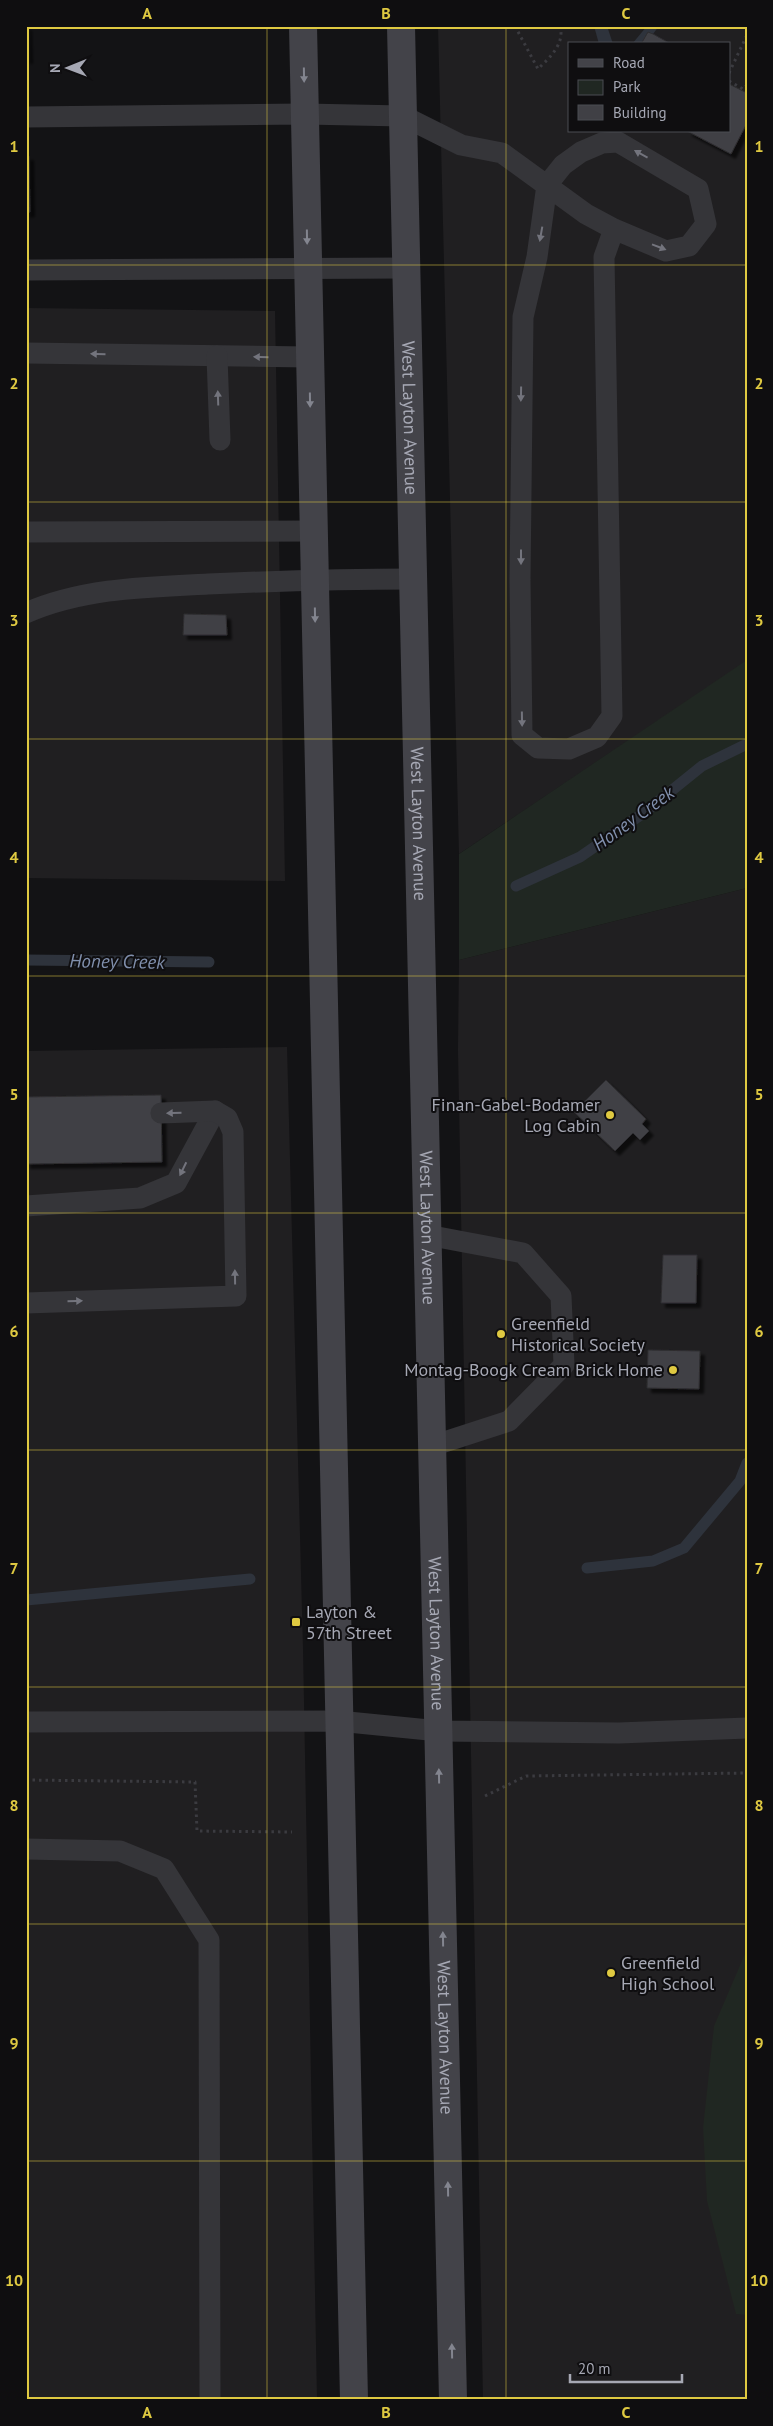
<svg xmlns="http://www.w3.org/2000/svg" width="773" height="2426" font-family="'PT Sans',sans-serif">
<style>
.built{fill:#201f21;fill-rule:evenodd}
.green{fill:#202722}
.water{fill:#2e333c}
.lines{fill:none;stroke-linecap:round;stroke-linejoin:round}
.stream{stroke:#2e333c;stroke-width:11}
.building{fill:#404045;stroke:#2e2d30;filter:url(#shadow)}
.path{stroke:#3b3b40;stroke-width:3;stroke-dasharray:2.5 4;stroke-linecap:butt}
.lane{stroke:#353539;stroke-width:21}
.secondary{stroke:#434349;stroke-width:28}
.oneway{fill:#83858f}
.oneway2{fill:#73747d}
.grid{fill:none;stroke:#dfc941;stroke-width:1;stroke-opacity:0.55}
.poi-dot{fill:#dfc941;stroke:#0f0e10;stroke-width:2}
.labels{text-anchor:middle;stroke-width:4;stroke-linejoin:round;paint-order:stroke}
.street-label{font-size:18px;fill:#a6a8b4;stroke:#0f0e10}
.poi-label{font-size:18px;fill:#a6a8b4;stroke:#0f0e10;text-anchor:start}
.water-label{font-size:19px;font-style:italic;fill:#808fac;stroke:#0f0e10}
.neatline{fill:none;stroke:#dfc941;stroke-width:2}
.grid-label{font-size:16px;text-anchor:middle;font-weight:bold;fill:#dfc941}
</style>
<defs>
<filter id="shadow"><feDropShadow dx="4.5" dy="4.5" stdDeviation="1" flood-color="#0009"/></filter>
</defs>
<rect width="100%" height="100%" fill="#131315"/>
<!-- built -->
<g class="built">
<path d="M 438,26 L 747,26 L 747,661 L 459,854 ZM 569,44 L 729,44 L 729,131 L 569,131 Z"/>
<polygon points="26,308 275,311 285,881 26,878"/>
<polygon points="747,888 747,2400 483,2400 458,1050 459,960"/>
<polygon points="287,1047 303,1649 317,2400 26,2400 26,1051"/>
</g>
<!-- green -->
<g class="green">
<polygon points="747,660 747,888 459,960 459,854"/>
<polygon points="747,1949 747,2315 736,2314 707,2201 703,2128 714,2026"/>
</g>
<!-- water -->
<g class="water">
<polygon points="594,26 607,26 613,44 599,44"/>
<polygon points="647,26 659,26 653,34 648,32 641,44 632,44"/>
</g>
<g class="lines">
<!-- stream -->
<g class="stream">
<polyline points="516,886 580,857 645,812 702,766 747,744"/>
<polyline points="26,960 209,962"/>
<polyline points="587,1568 653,1561 684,1548 740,1481 747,1463"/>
<polyline points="26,1600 250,1579"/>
</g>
</g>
<!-- building -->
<g class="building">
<polygon points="26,26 27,26 28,59 26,59"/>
<polygon points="648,32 653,34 671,44 641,44"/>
<polygon points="729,84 747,93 747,123 731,154 687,131 729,131"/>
<polygon points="26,156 29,156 30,212 26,213"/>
<polygon points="184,614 226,615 227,635 183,635"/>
<polygon points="606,1080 646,1119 642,1124 649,1131 640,1140 633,1133 615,1151 574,1112"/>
<polygon points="161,1095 162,1162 26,1164 26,1097"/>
<polygon points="663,1255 697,1255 696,1303 661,1303"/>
<polygon points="648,1350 700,1351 699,1389 647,1388"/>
</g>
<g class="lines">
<!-- path -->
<g class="path">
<path d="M 515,26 L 538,69 C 550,57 565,44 560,26"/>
<polyline points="729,73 747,35"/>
<polyline points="729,81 743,89 747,85"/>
<polyline points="26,1780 195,1782 197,1831 292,1832"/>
<polyline points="485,1796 526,1776 747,1773"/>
</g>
<!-- lane -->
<g class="lane">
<polyline points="26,117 305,114 403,116 461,145 502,153 586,214 614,229 666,251 689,246 706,224 698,189 618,142 602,143 581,152 563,165 547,185 537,257 523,317 520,580 522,735 538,748 569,749 597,737 612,716 604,257 614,229"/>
<polyline points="26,270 406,268"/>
<polyline points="26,353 309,357"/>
<polyline points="217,356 220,440"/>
<polyline points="26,532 313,531"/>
<path d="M 26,613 C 83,588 147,587 208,584 C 277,581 344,579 413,579"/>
<polyline points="26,1206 140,1198 176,1183 215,1111"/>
<polyline points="427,1235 523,1253 561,1296 564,1365 509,1421 432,1446"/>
<polyline points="26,1303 236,1296 233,1132 227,1118 215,1111 161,1113"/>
<polyline points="26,1722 338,1721 439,1731 619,1733 747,1728"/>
<polyline points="26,1849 120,1851 164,1869 209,1940 210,2400"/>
</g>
<!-- secondary -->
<g class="secondary">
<polyline points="303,26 354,2400"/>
<path id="s1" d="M 401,26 L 453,2400"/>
</g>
</g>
<!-- one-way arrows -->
<defs><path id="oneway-solid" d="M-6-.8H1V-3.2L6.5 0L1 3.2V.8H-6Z" transform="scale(1.25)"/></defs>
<g class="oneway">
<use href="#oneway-solid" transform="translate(304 75) rotate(89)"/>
<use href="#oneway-solid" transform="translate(307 237) rotate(89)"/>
<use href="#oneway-solid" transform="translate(310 400) rotate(89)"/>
<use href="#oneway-solid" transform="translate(315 615) rotate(89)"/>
<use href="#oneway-solid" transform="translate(439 1776) rotate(-91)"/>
<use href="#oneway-solid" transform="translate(443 1939) rotate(-91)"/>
<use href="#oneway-solid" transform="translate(448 2189) rotate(-91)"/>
<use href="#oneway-solid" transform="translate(452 2351) rotate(-91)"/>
</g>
<g class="oneway2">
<use href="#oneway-solid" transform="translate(641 154) rotate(-151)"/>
<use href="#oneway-solid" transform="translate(541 234) rotate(100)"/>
<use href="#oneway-solid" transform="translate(659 247) rotate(21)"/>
<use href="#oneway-solid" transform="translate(98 354) rotate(-179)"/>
<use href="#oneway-solid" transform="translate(261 357) rotate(-179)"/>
<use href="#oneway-solid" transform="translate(521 394) rotate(91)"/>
<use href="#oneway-solid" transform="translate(218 398) rotate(-92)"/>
<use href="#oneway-solid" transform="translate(521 557) rotate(90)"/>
<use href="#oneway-solid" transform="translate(522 719) rotate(89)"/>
<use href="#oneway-solid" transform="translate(174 1113) rotate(178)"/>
<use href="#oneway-solid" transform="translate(183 1169) rotate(116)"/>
<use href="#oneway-solid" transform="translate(235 1277) rotate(-91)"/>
<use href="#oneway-solid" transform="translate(75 1301) rotate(-2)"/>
</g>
<!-- grid -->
<path class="grid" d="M 267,26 L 267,2400M 506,26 L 506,2400M 26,265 L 747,265M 26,502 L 747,502M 26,739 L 747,739M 26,976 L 747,976M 26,1213 L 747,1213M 26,1450 L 747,1450M 26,1687 L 747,1687M 26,1924 L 747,1924M 26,2161 L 747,2161"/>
<!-- markers -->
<g class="poi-dot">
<circle cx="610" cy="1115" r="5"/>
<circle cx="501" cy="1334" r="5"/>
<circle cx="673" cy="1370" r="5"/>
<rect x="291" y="1617" width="10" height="10" rx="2.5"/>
<circle cx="611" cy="1973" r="5"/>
</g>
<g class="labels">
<!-- street labels -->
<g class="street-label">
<text dy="6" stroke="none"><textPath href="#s1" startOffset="392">West Layton Avenue</textPath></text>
<text dy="6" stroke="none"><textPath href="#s1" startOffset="798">West Layton Avenue</textPath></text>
<text dy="6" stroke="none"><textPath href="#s1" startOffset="1202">West Layton Avenue</textPath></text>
<text dy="6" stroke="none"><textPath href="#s1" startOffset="1608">West Layton Avenue</textPath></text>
<text dy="6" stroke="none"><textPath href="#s1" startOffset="2012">West Layton Avenue</textPath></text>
</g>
<!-- poi labels -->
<g class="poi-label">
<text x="600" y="1111" text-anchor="end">Finan-Gabel-Bodamer<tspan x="600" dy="21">Log Cabin</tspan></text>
<text x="511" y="1330">Greenfield<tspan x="511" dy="21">Historical Society</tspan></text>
<text x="663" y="1376" text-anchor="end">Montag-Boogk Cream Brick Home</text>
<text x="306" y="1618">Layton &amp;<tspan x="306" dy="21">57th Street</tspan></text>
<text x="621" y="1969">Greenfield<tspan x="621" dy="21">High School</tspan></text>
</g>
<!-- water labels -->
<g class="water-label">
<text transform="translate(633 818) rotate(-36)" y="7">Honey Creek</text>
<text transform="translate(117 961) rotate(1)" y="7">Honey Creek</text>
</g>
</g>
<!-- border -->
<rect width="773" height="2426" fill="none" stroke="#0f0e10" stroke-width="55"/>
<!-- legend -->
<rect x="568" y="42" width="162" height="90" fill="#0f0e10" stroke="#4b4c52"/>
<rect x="578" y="59" width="25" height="8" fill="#434349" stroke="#4b4c52"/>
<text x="613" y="68" font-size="15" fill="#a6a8b4">Road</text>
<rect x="578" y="80" width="25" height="15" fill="#202722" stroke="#4b4c52"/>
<text x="613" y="92" font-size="15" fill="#a6a8b4">Park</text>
<rect x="578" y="105" width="25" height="15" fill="#404045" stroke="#4b4c52"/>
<text x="613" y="118" font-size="15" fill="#a6a8b4">Building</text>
<!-- north arrow -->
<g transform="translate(68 68) rotate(269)" stroke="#0f0e10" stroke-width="4" paint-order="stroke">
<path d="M0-4L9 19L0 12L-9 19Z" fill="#a6a8b4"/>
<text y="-8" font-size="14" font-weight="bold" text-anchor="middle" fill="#a6a8b4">N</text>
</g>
<!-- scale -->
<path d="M570 2374v8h112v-8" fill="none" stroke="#a6a8b4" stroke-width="2.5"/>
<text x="578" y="2374" font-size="15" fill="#a6a8b4" stroke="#0f0e10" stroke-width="4" paint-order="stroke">20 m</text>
<rect x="28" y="28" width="718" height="2370" class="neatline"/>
<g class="grid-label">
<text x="147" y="19">A</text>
<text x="386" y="19">B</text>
<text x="626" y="19">C</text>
<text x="14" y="152">1</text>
<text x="759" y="152">1</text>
<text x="14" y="389">2</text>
<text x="759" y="389">2</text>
<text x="14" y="626">3</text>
<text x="759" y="626">3</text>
<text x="14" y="863">4</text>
<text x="759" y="863">4</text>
<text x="14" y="1100">5</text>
<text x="759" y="1100">5</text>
<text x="14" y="1337">6</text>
<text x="759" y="1337">6</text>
<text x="14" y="1574">7</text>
<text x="759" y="1574">7</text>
<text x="14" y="1811">8</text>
<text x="759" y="1811">8</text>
<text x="14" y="2049">9</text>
<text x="759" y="2049">9</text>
<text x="14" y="2286">10</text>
<text x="759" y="2286">10</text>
<text x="147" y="2418">A</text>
<text x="386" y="2418">B</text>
<text x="626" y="2418">C</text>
</g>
</svg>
